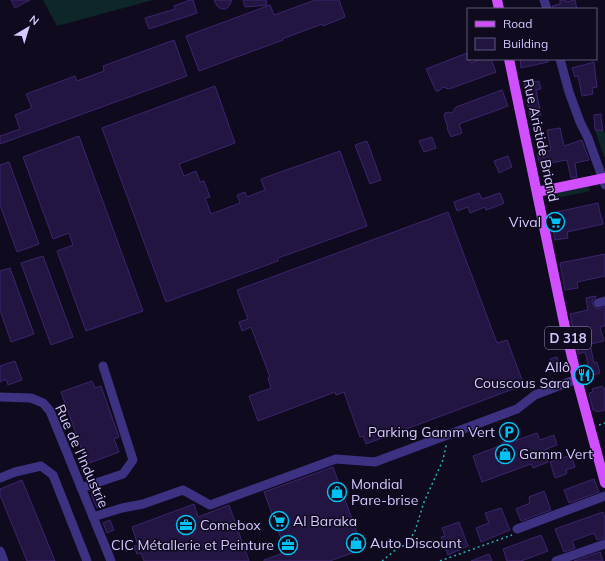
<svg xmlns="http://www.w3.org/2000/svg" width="605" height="561" font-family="Mulish,sans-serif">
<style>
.green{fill:#0d2729}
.building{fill:#231541;stroke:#3c256e}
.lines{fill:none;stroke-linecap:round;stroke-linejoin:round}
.path{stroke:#24b0b7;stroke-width:1.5;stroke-dasharray:2 3;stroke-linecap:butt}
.minor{stroke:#3d3281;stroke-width:9}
.major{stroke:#d04fff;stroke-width:10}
.labels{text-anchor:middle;stroke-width:3;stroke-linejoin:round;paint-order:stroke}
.shield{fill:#100a1e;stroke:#998fbc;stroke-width:1}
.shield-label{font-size:13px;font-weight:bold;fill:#d4c8ff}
.street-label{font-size:14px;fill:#d4c8ff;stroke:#100a1e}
.poi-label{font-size:14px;fill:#d4c8ff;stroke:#100a1e;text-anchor:start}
</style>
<rect width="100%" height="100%" fill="#100a1e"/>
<!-- green -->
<g class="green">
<polygon points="43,0 153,0 57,26"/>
<polygon points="595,130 605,132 605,158 603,154"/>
<polygon points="589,186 590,191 557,198 556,193"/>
</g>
<!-- building -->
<g class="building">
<polygon points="11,0 30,0 15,8"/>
<polygon points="190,0 193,0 197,13 149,29 145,18 175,9 174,6"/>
<polygon points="214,0 232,0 229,6 226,9 223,9 220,8 217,6"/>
<polygon points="243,0 266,0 267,5 245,7"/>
<polygon points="315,0 339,0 345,17 323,26 322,24 282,39 283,40 199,71 186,36 270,5 274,15"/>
<polygon points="560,0 566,0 566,2 575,0 577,9 553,9 552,6 560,4"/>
<polygon points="174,40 187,76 0,144 0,136 20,129 15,115 32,108 26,94 75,76 77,81 104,71 103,66"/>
<polygon points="467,53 468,59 469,59 471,63 481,59 491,59 496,72 449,89 443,87 439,91 436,91 426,69"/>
<polygon points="520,59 548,59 548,62 521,68"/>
<polygon points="594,62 597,87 592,88 593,94 582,96 578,76 575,77 572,68"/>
<polygon points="539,81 541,89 536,90 541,115 530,117 524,84"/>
<polygon points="215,86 235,143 179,164 184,176 196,171 200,182 204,181 210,197 205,198 211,214 240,203 237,195 245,192 247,197 265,190 261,179 340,151 367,226 278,258 278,261 166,302 102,128"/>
<polygon points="502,90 508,106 459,124 462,133 451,137 447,128 448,128 444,116 445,113 448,112 452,113 456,107"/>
<polygon points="601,114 601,117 603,131 595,130 594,115"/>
<polygon points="560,128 564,146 582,140 589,160 575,163 577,177 571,178 567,160 540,165 537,154 551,150 547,130"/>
<polygon points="79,136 143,311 86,331 57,251 73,245 69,233 53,239 23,157"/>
<polygon points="432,137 436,148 424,152 419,141"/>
<polygon points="367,141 381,180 370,184 355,145"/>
<polygon points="508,156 512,167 499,173 494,161"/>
<polygon points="9,162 39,244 17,252 0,205 0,165"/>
<polygon points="479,193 482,199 500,193 504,203 500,205 486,210 485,207 470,213 468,207 457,211 454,202"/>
<polygon points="598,203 601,218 602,218 603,224 567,232 568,238 555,240 552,223 554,222 552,213"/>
<polygon points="448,212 497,343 507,340 524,385 366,444 363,436 360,437 344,392 336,395 335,392 258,421 249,396 271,388 268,378 270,377 251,327 242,331 239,322 248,319 237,290"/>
<polygon points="605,254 605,276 577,282 578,288 565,290 560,263"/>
<polygon points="43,256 73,337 51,345 21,263"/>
<polygon points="10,268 34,334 11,342 0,310 0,271"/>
<polygon points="596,296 596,297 593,299 592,302 594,307 597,309 605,307 605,326 600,327 604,341 590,344 594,363 597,362 600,373 584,378 581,366 588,364 585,352 578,354 570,314 588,310 586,298"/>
<polygon points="557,357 560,367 553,369 550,359"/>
<polygon points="15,361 22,380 8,385 6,379 0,382 0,366"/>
<polygon points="92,381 95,388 101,386 119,437 114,439 119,452 87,464 61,392"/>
<polygon points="602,386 603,388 605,388 605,410 596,412 596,410 593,410 589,393 593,392 592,389"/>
<polygon points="537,433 540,440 554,435 557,445 544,450 548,462 533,468 531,464 482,482 473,456 502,445 502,443 508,440 509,443"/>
<polygon points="571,455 575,467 566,470 567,473 564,475 555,478 550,462"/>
<polygon points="333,467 363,549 330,561 264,561 264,560 286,552 264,492"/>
<polygon points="594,479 599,492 569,503 564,490"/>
<polygon points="22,480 55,561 27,561 0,495 0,489"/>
<polygon points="97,491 99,496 100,495 104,505 97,508 91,494"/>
<polygon points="544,491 551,510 521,521 516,509 530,503 529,497"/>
<polygon points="194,504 198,517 229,505 249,561 144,561 141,553 137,554 134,546 138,545 132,527"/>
<polygon points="501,508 510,530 481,542 476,528 489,523 485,513"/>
<polygon points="603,512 605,518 605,538 597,540 594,533 572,541 575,548 564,552 555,529"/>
<polygon points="110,520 114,530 107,533 103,523"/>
<polygon points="459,522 468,546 448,555 441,537 445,536 442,528"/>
<polygon points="541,535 548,551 521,561 507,561 503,549"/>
<polygon points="600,552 603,561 574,561"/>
<polygon points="489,554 492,561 471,561"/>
</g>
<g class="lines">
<!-- path -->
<g class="path">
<polyline points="599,425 605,423"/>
<polyline points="382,561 394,551 408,543 415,531 424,502 443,460 446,446 445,445"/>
<polyline points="440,561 512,535"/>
</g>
<!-- minor -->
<g class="minor">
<polyline points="544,0 547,9"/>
<polyline points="560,59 569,92 580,122 588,138 605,185"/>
<polyline points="598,303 605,301"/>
<polyline points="0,397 31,398 43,403 50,411 111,561"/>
<polyline points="0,478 15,472 41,466 53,475 87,561"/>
<polyline points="81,488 123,474 133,460 103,366"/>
<polyline points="93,517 122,508 143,504 183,490 210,505 336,459 375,462 517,409 535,395 577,379"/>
<polyline points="517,529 605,496"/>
<polyline points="0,551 4,561"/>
<polyline points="556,561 605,544"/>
</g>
<!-- major -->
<g class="major">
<polyline points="497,0 499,9"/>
<polyline points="509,59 564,323 578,383 605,483"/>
<polyline points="537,192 605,178"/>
</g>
</g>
<!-- icons -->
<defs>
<symbol id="supermarket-ring" viewBox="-11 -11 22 22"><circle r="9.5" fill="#100a1e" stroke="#00c1f3" stroke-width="1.5"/><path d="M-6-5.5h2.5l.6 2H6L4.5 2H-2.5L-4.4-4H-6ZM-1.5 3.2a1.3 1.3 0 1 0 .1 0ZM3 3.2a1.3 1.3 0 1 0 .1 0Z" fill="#00c1f3"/></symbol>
<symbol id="restaurant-ring" viewBox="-11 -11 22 22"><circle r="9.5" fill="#100a1e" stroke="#00c1f3" stroke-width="1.5"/><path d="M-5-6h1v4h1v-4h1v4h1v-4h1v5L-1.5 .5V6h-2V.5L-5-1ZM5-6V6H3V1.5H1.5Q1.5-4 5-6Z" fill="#00c1f3"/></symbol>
<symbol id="parking-ring" viewBox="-11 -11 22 22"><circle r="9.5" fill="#100a1e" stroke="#00c1f3" stroke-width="1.5"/><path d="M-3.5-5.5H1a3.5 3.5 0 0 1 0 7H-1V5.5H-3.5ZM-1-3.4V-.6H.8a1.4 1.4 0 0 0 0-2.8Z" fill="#00c1f3"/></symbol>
<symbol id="shop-ring" viewBox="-11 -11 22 22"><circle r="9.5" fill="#100a1e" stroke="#00c1f3" stroke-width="1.5"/><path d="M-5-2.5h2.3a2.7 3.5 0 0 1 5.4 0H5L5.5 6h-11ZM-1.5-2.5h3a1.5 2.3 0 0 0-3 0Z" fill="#00c1f3"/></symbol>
<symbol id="office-ring" viewBox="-11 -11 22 22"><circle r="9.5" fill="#100a1e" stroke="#00c1f3" stroke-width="1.5"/><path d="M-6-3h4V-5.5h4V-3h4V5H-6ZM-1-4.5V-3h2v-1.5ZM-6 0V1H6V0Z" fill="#00c1f3"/></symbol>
</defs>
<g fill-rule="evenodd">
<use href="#supermarket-ring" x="544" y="211" width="22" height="22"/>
<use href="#restaurant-ring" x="573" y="364" width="22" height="22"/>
<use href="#parking-ring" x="498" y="421" width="22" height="22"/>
<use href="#shop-ring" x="494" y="443" width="22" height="22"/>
<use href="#shop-ring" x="326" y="481" width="22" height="22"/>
<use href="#supermarket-ring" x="268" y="510" width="22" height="22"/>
<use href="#office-ring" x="175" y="514" width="22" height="22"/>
<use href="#shop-ring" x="345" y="532" width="22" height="22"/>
<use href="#office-ring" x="277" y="534" width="22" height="22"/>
</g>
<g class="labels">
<!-- shield labels -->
<rect class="shield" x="545" y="327" width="46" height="22" rx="3"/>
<g class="shield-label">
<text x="568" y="343">D 318</text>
</g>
<!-- street labels -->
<g class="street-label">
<text transform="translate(541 140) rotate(78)" y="5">Rue Aristide Briand</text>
<text transform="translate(82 456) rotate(66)" y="5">Rue de l'Industrie</text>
</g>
<!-- poi labels -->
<g class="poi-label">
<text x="541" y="227" text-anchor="end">Vival</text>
<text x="570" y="372" text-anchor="end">Allô<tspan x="570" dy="16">Couscous Sara</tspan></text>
<text x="495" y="437" text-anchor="end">Parking Gamm Vert</text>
<text x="519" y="459">Gamm Vert</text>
<text x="351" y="489">Mondial<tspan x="351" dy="16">Pare-brise</tspan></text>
<text x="293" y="526">Al Baraka</text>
<text x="200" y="530">Comebox</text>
<text x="370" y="548">Auto Discount</text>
<text x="274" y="550" text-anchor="end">CIC Métallerie et Peinture</text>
</g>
</g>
<!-- legend -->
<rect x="467" y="8" width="130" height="52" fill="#100a1e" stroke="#5e5678"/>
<rect x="475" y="21" width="20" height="6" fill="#d04fff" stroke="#5e5678"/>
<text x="503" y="28" font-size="12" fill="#d4c8ff">Road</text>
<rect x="475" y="38" width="20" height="12" fill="#231541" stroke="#5e5678"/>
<text x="503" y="48" font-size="12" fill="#d4c8ff">Building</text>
<!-- north arrow -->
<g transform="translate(28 28) rotate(38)" stroke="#100a1e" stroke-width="3" paint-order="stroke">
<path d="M0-3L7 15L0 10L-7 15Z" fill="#d4c8ff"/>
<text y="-6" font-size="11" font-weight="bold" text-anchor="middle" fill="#d4c8ff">N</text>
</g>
</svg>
